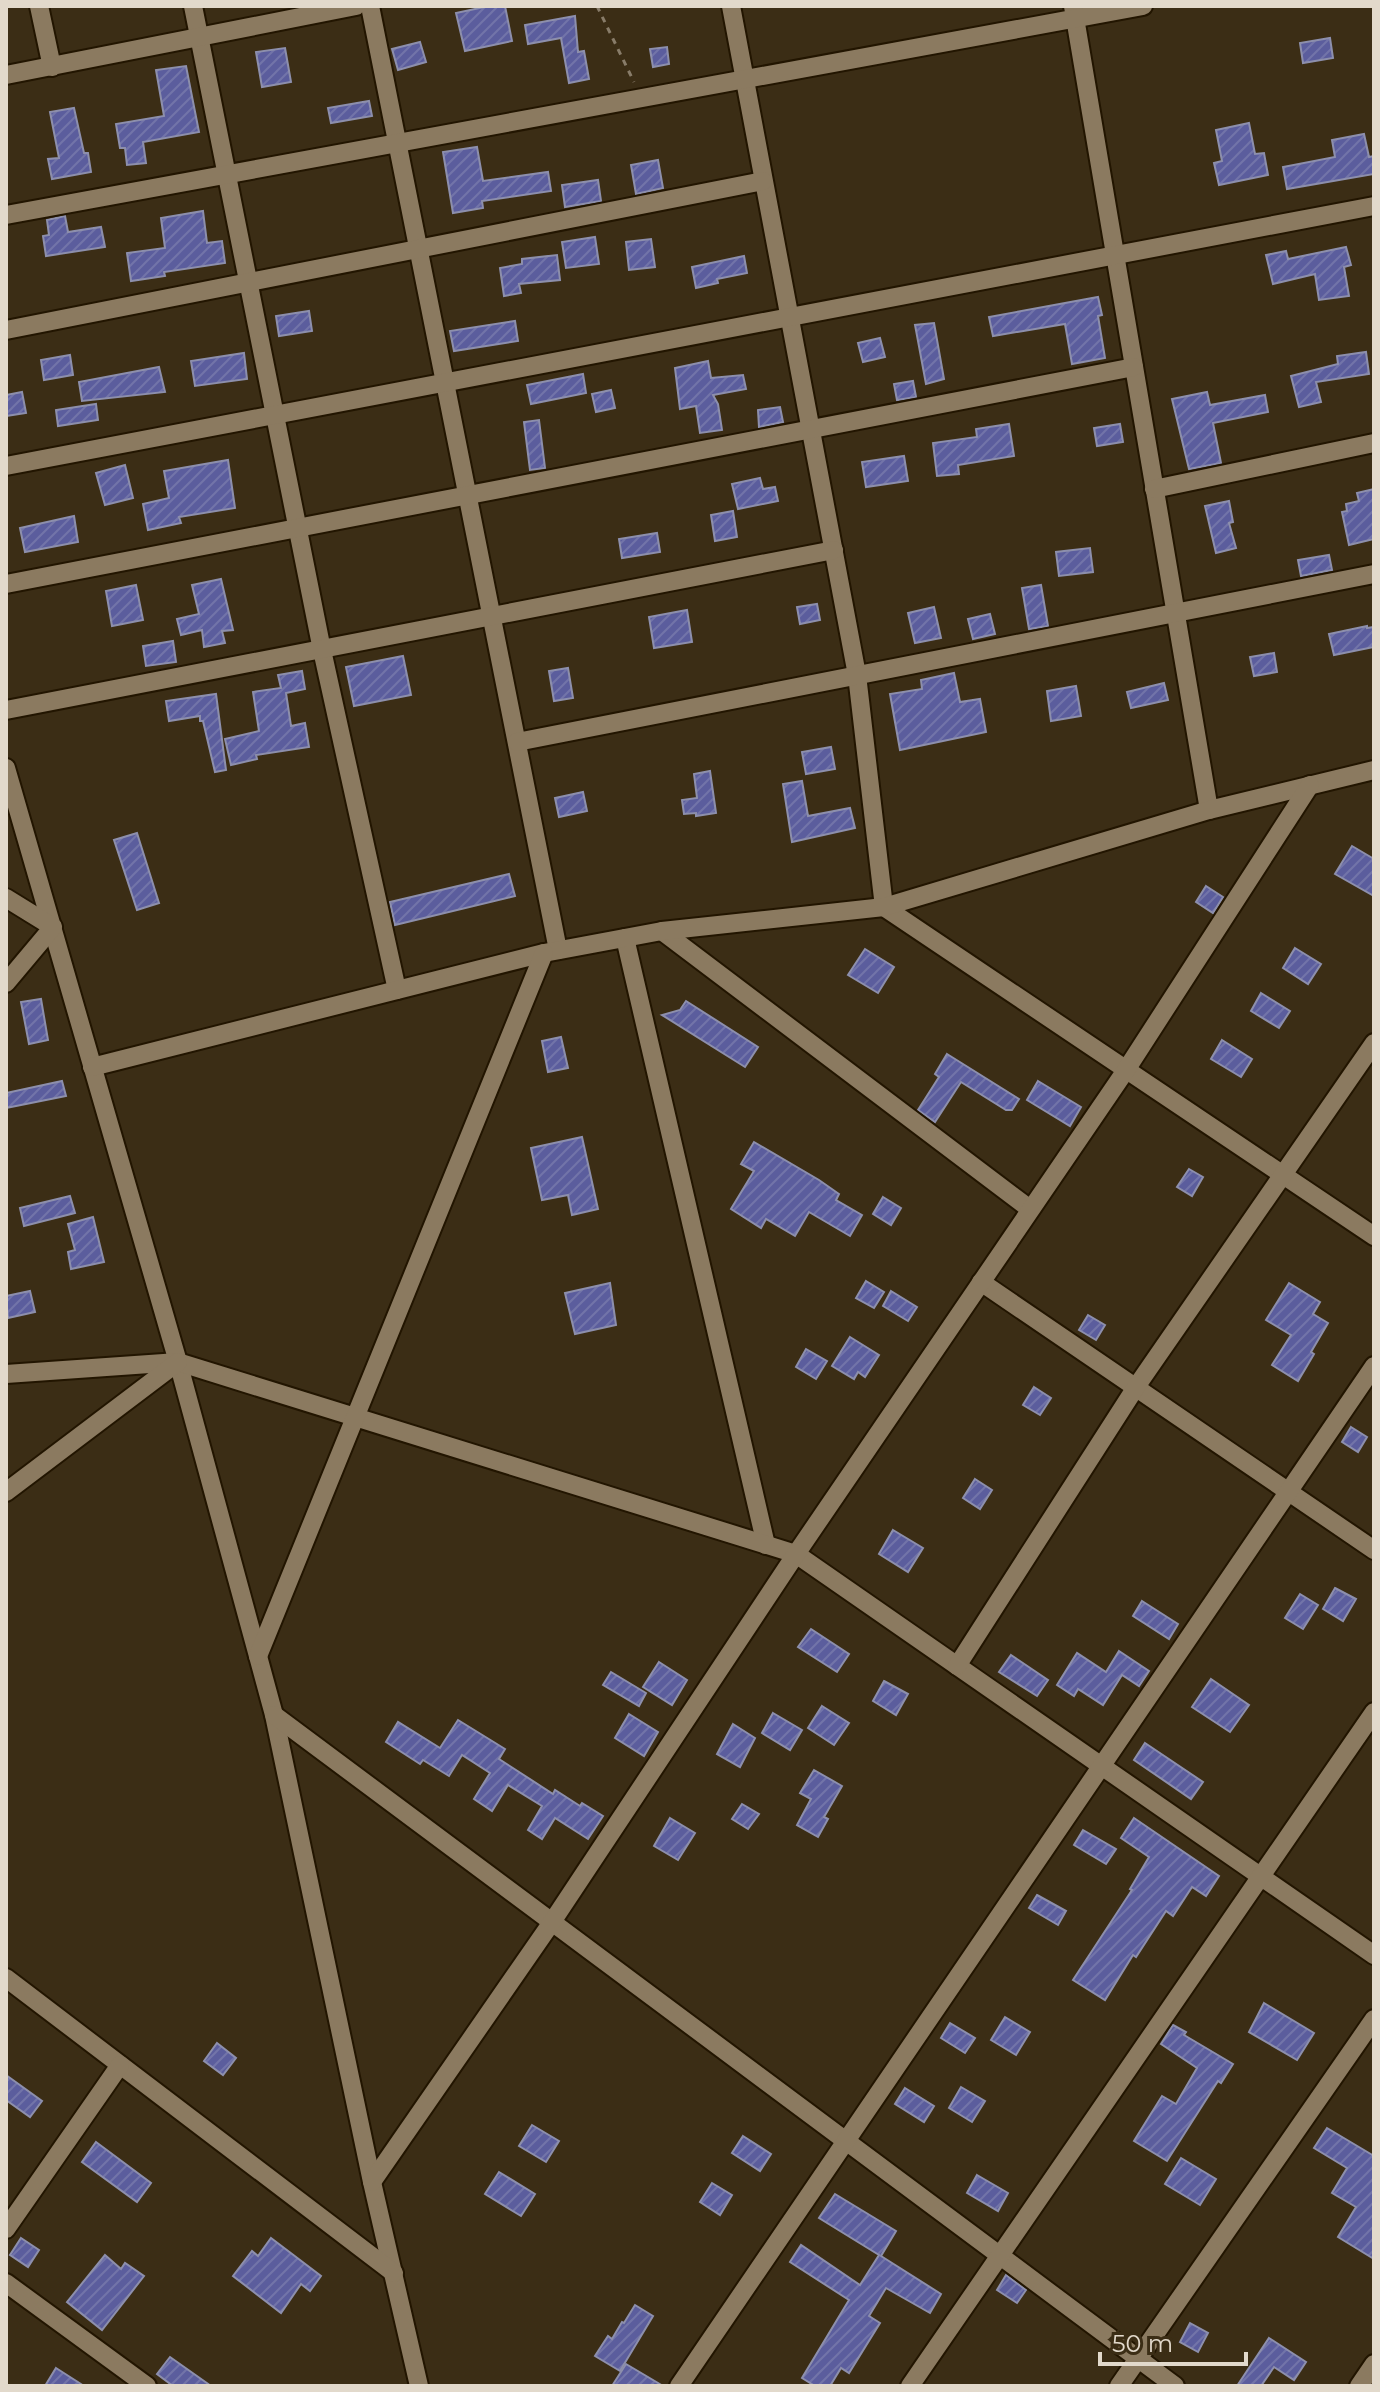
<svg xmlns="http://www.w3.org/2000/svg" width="1380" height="2392" font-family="Montserrat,sans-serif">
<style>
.building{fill:url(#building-hatch);stroke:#8d8fac;stroke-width:2}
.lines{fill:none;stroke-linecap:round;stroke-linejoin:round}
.minor-casing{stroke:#221500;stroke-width:22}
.path{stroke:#887c69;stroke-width:3;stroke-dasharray:6 6;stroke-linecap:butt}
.minor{stroke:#8b7a60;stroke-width:18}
</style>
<defs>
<pattern id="building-hatch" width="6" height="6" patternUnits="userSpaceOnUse" patternTransform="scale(2)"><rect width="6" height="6" fill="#5b5d9d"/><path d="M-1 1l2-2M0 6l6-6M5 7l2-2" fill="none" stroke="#7274a9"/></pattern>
</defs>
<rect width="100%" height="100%" fill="#3b2d15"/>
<!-- building -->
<g class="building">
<polygon points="489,6 505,6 512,41 465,51 456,13"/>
<polygon points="575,16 578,52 584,51 589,79 569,83 561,38 528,44 525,25"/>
<polygon points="1330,38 1333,58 1303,63 1300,43"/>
<polygon points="420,42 426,62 398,70 392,49"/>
<polygon points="667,47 669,64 653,67 650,49"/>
<polygon points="285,48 291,82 262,87 256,52"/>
<polygon points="186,66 199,132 143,142 146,163 127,165 125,148 120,148 116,124 164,116 156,70"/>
<polygon points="369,101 372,116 331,123 328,108"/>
<polygon points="74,108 84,153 88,153 91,172 52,179 48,159 59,158 50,112"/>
<polygon points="1249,123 1255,154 1264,153 1268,175 1219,185 1214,163 1222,161 1216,130"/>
<polygon points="1364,134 1369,157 1374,156 1374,174 1287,189 1283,167 1335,157 1332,140"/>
<polygon points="477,147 483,181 548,172 551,191 482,201 483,208 453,213 443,152"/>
<polygon points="658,160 663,188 636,194 631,165"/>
<polygon points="598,180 601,201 565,207 562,185"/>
<polygon points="203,211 207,243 222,241 225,263 164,272 165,276 131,281 127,253 165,248 161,218"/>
<polygon points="65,216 68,232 101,227 105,247 46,256 43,236 49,235 47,220"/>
<polygon points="595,237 599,264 566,268 562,242"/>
<polygon points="651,239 655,267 629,270 626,242"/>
<polygon points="1346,247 1351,265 1344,267 1349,296 1319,300 1315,274 1273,284 1266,255 1286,251 1288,259"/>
<polygon points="557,255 560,280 519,284 521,293 504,296 500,268 522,264 522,259"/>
<polygon points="744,256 747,273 717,279 718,283 696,288 692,267"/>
<polygon points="1098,297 1102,315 1098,316 1105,358 1072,364 1065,324 993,336 989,317"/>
<polygon points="309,311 312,331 279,336 276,316"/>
<polygon points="515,321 518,341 454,351 450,331"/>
<polygon points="934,323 944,379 926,384 915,325"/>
<polygon points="880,338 885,357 863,362 858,343"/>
<polygon points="1366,352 1369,374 1316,382 1321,402 1299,407 1291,376 1338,364 1337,356"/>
<polygon points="244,353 247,379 195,386 191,361"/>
<polygon points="70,355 73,375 44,380 41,360"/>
<polygon points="708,361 711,378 743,375 746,389 713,395 718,404 722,430 700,433 696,406 680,409 675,368"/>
<polygon points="159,367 165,392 82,401 79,382"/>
<polygon points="583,374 586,393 531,404 527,385"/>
<polygon points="913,381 916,397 897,400 894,384"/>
<polygon points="611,390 615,408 596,412 592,394"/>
<polygon points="22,392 26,413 6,416 6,395"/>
<polygon points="1207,392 1210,405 1265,395 1268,412 1213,423 1221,463 1189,469 1172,399"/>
<polygon points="96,404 98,420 58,426 56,410"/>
<polygon points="780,407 783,422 759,427 758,410"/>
<polygon points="539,420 545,468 530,470 524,422"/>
<polygon points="1009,424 1014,456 958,465 959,474 937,476 933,443 977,437 976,429"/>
<polygon points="1120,424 1123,442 1097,446 1094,428"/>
<polygon points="904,456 908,481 866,487 862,462"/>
<polygon points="228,460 235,508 179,517 181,523 148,530 143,504 169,498 164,471"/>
<polygon points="125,465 133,498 105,505 96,473"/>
<polygon points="760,478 763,489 775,487 778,501 738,509 732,484"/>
<polygon points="1374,489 1374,539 1349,545 1342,512 1347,511 1346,504 1359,501 1357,493"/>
<polygon points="1229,501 1233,522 1229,523 1236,548 1216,553 1205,506"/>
<polygon points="733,511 737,537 715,541 711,515"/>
<polygon points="74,516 78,542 25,552 20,528"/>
<polygon points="657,533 660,552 622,558 619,539"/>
<polygon points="1090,548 1093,572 1059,576 1056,552"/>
<polygon points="1329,555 1332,570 1301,576 1298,560"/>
<polygon points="221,579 233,630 222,631 225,643 204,647 202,630 181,635 177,619 199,614 192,585"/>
<polygon points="136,585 143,620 112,626 106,591"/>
<polygon points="1041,585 1048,626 1029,629 1022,588"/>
<polygon points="817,604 820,620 800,624 797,607"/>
<polygon points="934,607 941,638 915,643 908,613"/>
<polygon points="687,610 692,642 654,648 649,617"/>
<polygon points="990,614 995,634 973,639 968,619"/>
<polygon points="1367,626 1367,628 1374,627 1374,647 1334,655 1329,634"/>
<polygon points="173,641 176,662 146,666 143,646"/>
<polygon points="1274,653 1277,672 1254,676 1250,657"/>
<polygon points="403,656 411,695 354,706 346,667"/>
<polygon points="568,668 573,698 554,701 549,671"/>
<polygon points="302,671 305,689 286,693 291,726 305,723 309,747 256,755 257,759 231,765 225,739 259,731 253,692 281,688 278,675"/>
<polygon points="954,673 960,702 980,699 986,732 900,750 890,694 922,689 921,680"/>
<polygon points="1164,683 1168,700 1131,708 1127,692"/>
<polygon points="1076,686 1081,716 1051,721 1047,691"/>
<polygon points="216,694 226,770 215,772 203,721 200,721 200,716 169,721 166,701"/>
<polygon points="831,747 835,769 806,774 802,752"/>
<polygon points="710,771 716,813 696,816 696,813 684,814 682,800 697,798 694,774"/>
<polygon points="802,781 808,816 850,808 855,828 792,842 783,784"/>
<polygon points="583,792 587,811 559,817 555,798"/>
<polygon points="137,833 159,903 137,910 114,840"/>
<polygon points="1352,846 1374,859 1374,896 1335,874"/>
<polygon points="509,874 515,896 395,925 390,902"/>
<polygon points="1206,886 1223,897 1213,913 1196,902"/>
<polygon points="1295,948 1321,964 1308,984 1283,968"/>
<polygon points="865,949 894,967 878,993 848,975"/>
<polygon points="1261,993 1290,1011 1279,1028 1251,1011"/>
<polygon points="41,999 48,1040 29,1044 21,1002"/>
<polygon points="686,1001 758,1047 745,1067 662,1015 680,1010"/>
<polygon points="561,1037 568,1068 548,1072 542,1041"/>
<polygon points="1222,1040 1252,1059 1241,1077 1211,1059"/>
<polygon points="947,1054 1019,1099 1012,1110 1006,1110 961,1082 935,1122 918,1110 939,1077 935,1074"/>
<polygon points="62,1081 66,1096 6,1108 6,1093"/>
<polygon points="1038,1081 1081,1107 1070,1126 1027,1100"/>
<polygon points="582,1137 598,1209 572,1215 568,1195 542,1200 531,1148"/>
<polygon points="754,1142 819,1180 839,1194 836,1200 862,1215 850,1236 809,1212 795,1236 766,1219 761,1228 731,1209 754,1171 741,1164"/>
<polygon points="1189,1169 1203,1177 1192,1196 1177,1187"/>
<polygon points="70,1196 75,1213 24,1226 20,1208"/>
<polygon points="883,1197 901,1208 891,1225 873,1214"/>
<polygon points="93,1217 104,1262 71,1269 68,1252 75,1250 68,1224"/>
<polygon points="866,1281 884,1292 874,1308 856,1298"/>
<polygon points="610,1283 616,1325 575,1334 565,1293"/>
<polygon points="1289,1283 1320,1302 1313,1314 1328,1323 1311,1352 1314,1354 1298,1381 1272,1365 1291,1335 1266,1320"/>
<polygon points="30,1291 35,1312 8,1318 6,1296"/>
<polygon points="891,1291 917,1307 908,1321 883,1306"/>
<polygon points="1088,1315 1105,1325 1096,1340 1079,1330"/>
<polygon points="850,1337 879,1355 865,1377 858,1372 854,1379 832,1366"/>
<polygon points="806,1349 827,1361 816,1379 796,1367"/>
<polygon points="1034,1387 1051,1398 1040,1415 1023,1405"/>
<polygon points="1351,1427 1367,1437 1358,1452 1342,1442"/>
<polygon points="975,1479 992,1490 980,1509 963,1498"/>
<polygon points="893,1530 923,1548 908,1572 879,1554"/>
<polygon points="1335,1588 1356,1599 1343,1621 1323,1609"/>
<polygon points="1300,1594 1318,1605 1303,1629 1285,1618"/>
<polygon points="1142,1601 1178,1624 1169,1639 1133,1616"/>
<polygon points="811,1629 849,1654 837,1672 798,1647"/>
<polygon points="1119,1651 1149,1671 1139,1686 1122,1675 1103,1705 1078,1689 1074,1696 1057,1685 1077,1653 1106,1672"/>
<polygon points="1011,1655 1048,1680 1037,1696 999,1672"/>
<polygon points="659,1662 687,1680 672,1705 643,1687"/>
<polygon points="611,1672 646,1693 639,1706 603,1685"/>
<polygon points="1211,1679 1249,1705 1230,1732 1192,1707"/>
<polygon points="884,1681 908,1694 896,1715 873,1701"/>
<polygon points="822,1706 849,1723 834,1745 808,1728"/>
<polygon points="773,1713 802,1730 790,1750 762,1733"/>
<polygon points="629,1714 658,1732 644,1756 615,1738"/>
<polygon points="458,1720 505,1749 499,1759 553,1794 555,1790 580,1806 582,1803 603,1816 588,1839 555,1818 542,1839 528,1830 542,1806 508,1785 492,1811 474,1799 490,1773 462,1755 449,1776 423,1760 420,1764 386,1742 398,1722 440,1748"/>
<polygon points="733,1724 755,1738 740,1767 717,1754"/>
<polygon points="1145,1743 1203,1782 1191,1799 1134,1760"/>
<polygon points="814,1770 842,1786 824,1817 828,1819 818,1837 797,1825 811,1799 800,1793"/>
<polygon points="742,1804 759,1814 748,1829 732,1819"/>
<polygon points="670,1818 695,1833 678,1860 654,1846"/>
<polygon points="1134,1818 1219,1876 1206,1896 1192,1887 1173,1916 1166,1911 1136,1957 1133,1955 1105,2000 1073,1980 1132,1890 1130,1889 1149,1857 1121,1838"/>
<polygon points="1083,1830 1116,1849 1106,1864 1074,1845"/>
<polygon points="1037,1895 1066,1911 1058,1925 1029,1908"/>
<polygon points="1264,2003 1314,2033 1297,2060 1249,2032"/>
<polygon points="1005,2017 1030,2032 1016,2055 991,2040"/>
<polygon points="950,2023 975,2038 965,2053 941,2038"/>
<polygon points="1173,2025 1186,2032 1184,2035 1233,2064 1221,2083 1218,2081 1167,2161 1134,2141 1162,2096 1176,2104 1197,2068 1161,2044"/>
<polygon points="217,2043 236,2058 223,2075 204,2061"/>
<polygon points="6,2075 42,2101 30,2117 6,2100"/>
<polygon points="961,2087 985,2101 972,2122 949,2108"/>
<polygon points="905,2088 934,2106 924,2122 895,2104"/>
<polygon points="532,2125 559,2141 546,2162 519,2146"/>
<polygon points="1327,2128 1374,2156 1374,2259 1338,2237 1356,2207 1332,2193 1347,2168 1314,2148"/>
<polygon points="743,2136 771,2154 760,2171 732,2153"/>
<polygon points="96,2142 151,2183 137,2202 82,2162"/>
<polygon points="1181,2158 1216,2179 1200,2205 1165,2184"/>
<polygon points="499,2172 535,2194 521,2216 485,2194"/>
<polygon points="977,2175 1008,2193 998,2211 967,2193"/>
<polygon points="712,2183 732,2195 720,2215 700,2202"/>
<polygon points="835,2194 896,2231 881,2256 941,2294 930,2313 886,2288 869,2316 880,2323 849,2373 841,2368 830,2386 815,2386 802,2378 849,2300 790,2262 801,2245 860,2285 879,2255 819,2218"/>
<polygon points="21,2238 39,2250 28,2267 10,2255"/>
<polygon points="271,2238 321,2276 310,2291 301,2284 281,2313 233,2276 252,2251 258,2256"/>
<polygon points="105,2255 121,2269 125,2263 144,2276 102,2330 67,2302"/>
<polygon points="1006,2275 1026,2290 1017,2303 997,2290"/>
<polygon points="635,2305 653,2316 620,2371 595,2356 608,2336 612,2339 622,2322 624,2323"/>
<polygon points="1190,2323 1208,2333 1198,2352 1180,2342"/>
<polygon points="1269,2338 1306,2362 1294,2380 1274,2367 1261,2386 1237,2386"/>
<polygon points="170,2357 211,2386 173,2386 157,2374"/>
<polygon points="626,2364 663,2386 612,2386"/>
<polygon points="56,2368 84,2386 45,2386"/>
</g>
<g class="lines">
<defs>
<g id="minor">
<polyline points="39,6 52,67"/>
<polyline points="193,6 322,650 397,990"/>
<polyline points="370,6 558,950"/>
<polyline points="731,6 857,675 884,907 1374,1236"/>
<polyline points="1073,6 1209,810"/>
<polyline points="6,75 356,6"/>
<polyline points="6,215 1143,6"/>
<polyline points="6,330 763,181"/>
<polyline points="6,466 1374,206"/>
<polyline points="1154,489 1374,443"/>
<polyline points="6,584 1134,367"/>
<polyline points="6,710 834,550"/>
<polyline points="517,742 1374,574"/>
<polyline points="6,768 178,1362 274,1715 372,2182 419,2386"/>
<polyline points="6,898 53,927 6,983"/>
<polyline points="662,931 1030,1209"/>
<polyline points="625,938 766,1545"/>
<polyline points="92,1067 544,953 662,931 884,907 1209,810 1374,770"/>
<polyline points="981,1282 1374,1550"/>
<polyline points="6,1374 178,1362 796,1554 1374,1955"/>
<polyline points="6,1492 178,1362"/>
<polyline points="258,1656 544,953"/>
<polyline points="957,1666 1136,1387 1374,1043"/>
<polyline points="274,1715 1175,2386"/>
<polyline points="6,1978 394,2273"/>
<polyline points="372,2182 552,1922 796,1554 1126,1070 1310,785"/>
<polyline points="6,2229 120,2065"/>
<polyline points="6,2283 147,2386"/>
<polyline points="679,2386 1374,1366"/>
<polyline points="910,2386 1374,1712"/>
<polyline points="1119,2386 1374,2019"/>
<polyline points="1359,2386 1374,2364"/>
</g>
</defs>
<!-- minor casing -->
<use href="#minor" class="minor-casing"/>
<!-- path -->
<polyline class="path" points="597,6 634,82"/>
<!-- minor -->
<use href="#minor" class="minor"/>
</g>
<!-- border -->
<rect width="1380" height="2392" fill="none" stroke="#e2d9cb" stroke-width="16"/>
<!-- scale -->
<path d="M1100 2352v12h146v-12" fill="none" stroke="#e2d9cb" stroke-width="4"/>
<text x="1112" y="2352" font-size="24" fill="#e2d9cb" stroke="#3b2d15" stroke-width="6" paint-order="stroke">50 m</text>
</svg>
